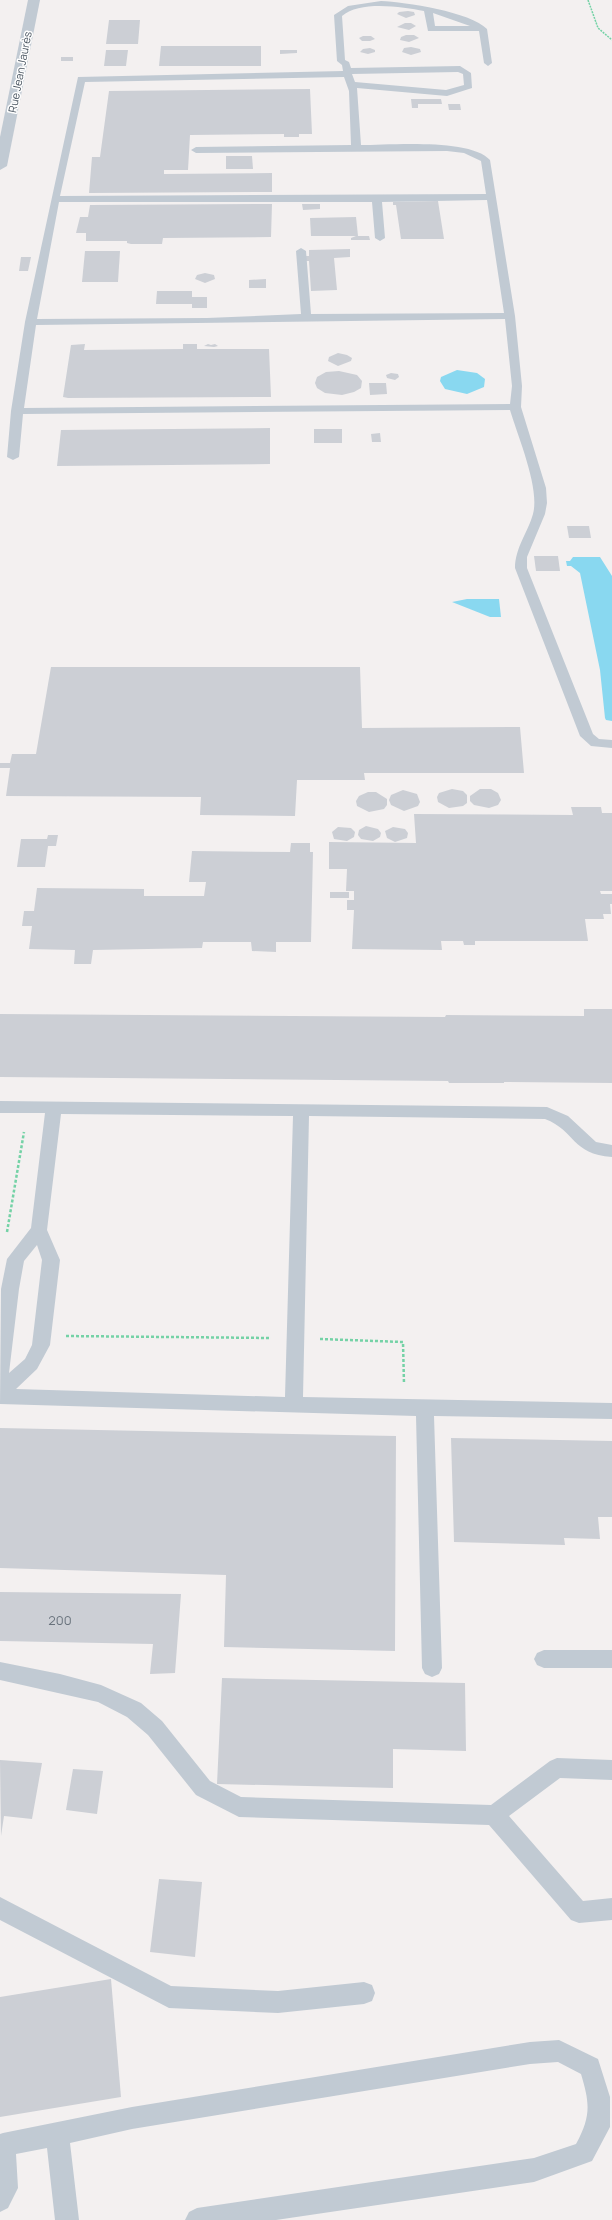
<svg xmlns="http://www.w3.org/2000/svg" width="612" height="2220" font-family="Manrope,sans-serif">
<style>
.water{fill:#89d8f0}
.building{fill:#cccfd5}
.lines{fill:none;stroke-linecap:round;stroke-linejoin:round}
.path-far1{stroke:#74d2a6;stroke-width:1.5;stroke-dasharray:2 1;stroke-linecap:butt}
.path{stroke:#74d2a6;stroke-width:2.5;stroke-dasharray:3 2;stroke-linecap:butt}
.service{fill:#c1cad3;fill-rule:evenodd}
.tertiary{fill:#c1cad3;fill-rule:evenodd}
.labels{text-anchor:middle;stroke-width:3;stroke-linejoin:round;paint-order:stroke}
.far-street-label{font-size:11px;fill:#47535f;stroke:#fff}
.near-number-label{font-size:13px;fill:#68727c}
</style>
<rect width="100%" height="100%" fill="#f3f0f0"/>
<!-- water -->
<g class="water">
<polygon points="457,370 477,373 485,379 484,387 467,394 445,389 440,381 441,377"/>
<polygon points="573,557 600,557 612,576 612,721 606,720 605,718 600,670 580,573 571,566 567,566 566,561 570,561"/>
<polygon points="467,599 499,599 501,617 490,617 452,602"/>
</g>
<!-- building -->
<g class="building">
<polygon points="408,11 414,12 415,15 406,18 397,14 399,12"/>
<polygon points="109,20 140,20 138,44 106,44"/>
<polygon points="405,23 411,23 416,26 409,30 397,27"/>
<polygon points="406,35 414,35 419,38 409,42 400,40 401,37"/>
<polygon points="363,36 371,36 375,39 370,41 362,41 359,38"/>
<polygon points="161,46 261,46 261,66 159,66"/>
<polygon points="411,47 420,49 421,52 411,55 402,52 404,48"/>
<polygon points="370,48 375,50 375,52 368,54 360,52 363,49"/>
<polygon points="106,50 128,50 126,66 104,66"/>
<polygon points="280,50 297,50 297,53 280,54"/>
<rect x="61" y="57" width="12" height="4"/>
<polygon points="310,89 312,134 299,134 299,137 284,137 284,134 190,135 188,170 164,170 164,174 272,173 272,192 89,193 92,157 100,157 109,91"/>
<polygon points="411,99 441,99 442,104 418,104 418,108 412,108"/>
<polygon points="448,104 460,104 461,110 449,110"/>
<polygon points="226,156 252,156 253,169 226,169"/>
<polygon points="438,201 444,239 401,239 396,205 393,205 393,202"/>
<polygon points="272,204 271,237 163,238 162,244 131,244 127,243 127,241 86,241 86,233 76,233 80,217 88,217 90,205"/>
<polygon points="302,204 320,204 320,209 303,210"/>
<polygon points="356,217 358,236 311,236 310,218"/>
<polygon points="356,236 369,236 370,240 351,240 351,238"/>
<polygon points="350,249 350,257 334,258 337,290 311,291 309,261 305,261 305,256 309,256 309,250"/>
<polygon points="85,251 120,251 118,282 82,282"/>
<polygon points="21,257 31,257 28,271 19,271"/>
<polygon points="205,273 214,275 215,279 205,283 195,279 197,275"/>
<polygon points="266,279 266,288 249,288 249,280"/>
<polygon points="157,291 192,291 192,297 207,297 207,308 192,308 192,304 156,304"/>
<polygon points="85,344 84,350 183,349 183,344 197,344 197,349 269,349 271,397 68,398 63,397 71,345"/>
<polygon points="208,344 211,345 215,344 218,346 214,347 204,346"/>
<polygon points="338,353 347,355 352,358 351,361 338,366 328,361 329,357"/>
<polygon points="339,371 357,375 362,381 361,388 354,392 342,395 325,393 317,388 315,383 317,377 326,372"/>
<polygon points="391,373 398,374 399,377 395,380 387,378 386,375"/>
<polygon points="369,383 386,383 387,394 370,395"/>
<polygon points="270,428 270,464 57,466 61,430"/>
<rect x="314" y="429" width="28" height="14"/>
<polygon points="380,433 381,442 372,442 371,434"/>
<polygon points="567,526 589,526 591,538 569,538"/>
<polygon points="534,556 558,556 560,571 536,571"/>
<polygon points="51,667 360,667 362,728 520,727 524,773 364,773 365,780 297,780 295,816 200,815 201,797 6,796 10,768 0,768 0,763 10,763 12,754 36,754"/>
<polygon points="452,789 463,791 467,795 467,803 463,806 449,808 438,802 437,797 439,793"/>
<polygon points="480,789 491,789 498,793 501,800 498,805 489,808 474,805 470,801 470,796"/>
<polygon points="403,790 417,794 420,802 418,806 404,811 391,805 389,800 391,795"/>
<polygon points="376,792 387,799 387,805 384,809 369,812 357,806 356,801 359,796 368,792"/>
<polygon points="571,807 601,807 602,813 612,813 612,891 600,891 601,894 612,894 612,904 610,904 611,914 603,914 604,919 585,919 588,941 475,941 475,945 464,945 463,941 441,941 442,950 352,949 354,910 347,910 347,900 354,900 354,891 346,891 347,869 329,869 329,842 416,843 414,814 573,815"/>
<polygon points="366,826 378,829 381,833 380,837 373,841 361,839 358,835 359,830"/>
<polygon points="338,827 351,828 355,832 354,837 347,841 334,839 332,832"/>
<polygon points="393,827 405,829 408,833 407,838 395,842 387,838 385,831"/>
<polygon points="48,835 58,835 56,846 48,846 45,867 17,867 21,839 47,839"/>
<polygon points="291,843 310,843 310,852 313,852 311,942 276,942 276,952 252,951 251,942 203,942 202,948 93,950 91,964 74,964 75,950 29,949 32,926 22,926 24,911 34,911 37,888 144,889 144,896 204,896 206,882 189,882 192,851 290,852"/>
<rect x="330" y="892" width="19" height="6"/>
<polygon points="584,1009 612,1009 612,1083 504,1082 504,1083 449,1083 448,1081 0,1077 0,1014 445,1017 446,1015 584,1016"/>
<polygon points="0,1428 396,1436 395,1651 224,1647 226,1575 0,1568"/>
<polygon points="451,1438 612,1441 612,1517 598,1517 600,1539 564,1538 565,1545 454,1542"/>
<polygon points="0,1592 181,1594 175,1673 150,1674 153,1644 0,1641"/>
<polygon points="222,1678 465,1683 466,1751 393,1749 393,1788 217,1784"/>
<polygon points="0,1760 42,1763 32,1819 4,1816 1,1836"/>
<polygon points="73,1769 103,1771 97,1814 66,1810"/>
<polygon points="159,1879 202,1882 195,1957 150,1952"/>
<polygon points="111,1979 121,2097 0,2117 0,1997"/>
</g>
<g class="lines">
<!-- path-far1 -->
<polyline class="path-far1" points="588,0 598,28 612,40"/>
<!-- path -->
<g class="path">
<polyline points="7,1232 24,1132"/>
<polyline points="66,1336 271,1338"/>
<polyline points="320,1339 403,1342 404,1384"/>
</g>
<!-- service -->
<g class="service">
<path d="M 381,1 C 405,2 471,12 487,29 L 492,63 L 488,66 L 484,63 L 479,31 L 428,31 L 424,11 C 403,7 360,0 342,16 L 345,60 L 349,62 L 351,68 L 460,66 L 471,73 L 472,88 L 447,96 L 357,88 L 361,145 C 389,145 471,138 490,160 L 515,316 L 522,386 L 521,407 L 546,488 L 547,503 L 545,514 L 527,557 L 527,568 L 593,734 L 599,739 L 612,740 L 612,748 L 591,746 L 580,736 L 515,568 C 515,548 528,532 533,514 C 540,488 518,437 510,410 L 23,414 L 19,457 L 13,460 L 7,457 L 11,411 L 25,322 L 78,77 L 343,71 L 342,65 L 337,61 L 334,15 L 348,6 ZM 433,13 L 470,26 L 435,26 ZM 458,72 L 463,74 L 464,85 L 446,90 L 355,82 L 352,74 ZM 344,77 L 349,91 L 351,145 L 196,147 L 191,150 L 196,153 L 447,151 L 464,153 L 481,161 L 486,194 L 60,196 L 85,82 ZM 487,200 L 504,313 L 311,314 L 306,251 L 301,248 L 296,251 L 301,314 L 207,318 L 37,319 L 59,202 L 372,202 L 375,238 L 380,241 L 385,238 L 382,202 ZM 505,319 L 512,386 L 510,404 L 24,408 L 36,325 Z"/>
<path d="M 0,1101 L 547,1107 L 568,1116 L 596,1142 L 612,1145 L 612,1157 C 571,1154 576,1131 545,1119 L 309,1116 L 303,1397 L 612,1403 L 612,1419 L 434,1416 L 442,1668 L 439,1674 L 432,1677 L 425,1674 L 422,1668 L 416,1416 L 0,1404 L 1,1289 L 7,1259 L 31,1228 L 45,1113 L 0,1113 ZM 61,1114 L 293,1116 L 285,1397 L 16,1389 L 37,1369 L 50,1345 L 60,1260 L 47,1230 ZM 37,1245 L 42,1260 L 32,1345 L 25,1359 L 9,1373 L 19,1289 L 24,1261 Z"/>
<polygon points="544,1650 612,1650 612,1668 544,1668 537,1665 534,1659 537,1653"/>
<polygon points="0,1662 60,1674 101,1685 141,1703 162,1721 210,1781 241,1797 491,1805 550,1761 557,1758 612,1760 612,1780 560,1778 509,1816 583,1901 612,1898 612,1920 579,1923 571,1920 489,1825 239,1817 196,1795 148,1735 127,1717 98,1702 0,1680"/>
<polygon points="0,1897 171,1986 278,1991 364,1982 372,1985 375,1993 372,2001 364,2004 278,2013 169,2008 0,1920"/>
<path d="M 559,2040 L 598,2059 L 610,2097 L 610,2127 L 592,2161 L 534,2182 L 276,2220 L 185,2220 L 189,2212 L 197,2208 L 534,2158 L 576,2144 C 591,2116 590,2104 581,2074 L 558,2062 L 530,2064 L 132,2129 L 70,2143 L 79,2220 L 55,2220 L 47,2148 L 16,2154 L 18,2188 L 8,2208 L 0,2212 L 0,2134 L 3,2133 L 132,2107 L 530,2042 Z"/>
</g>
<!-- tertiary -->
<polygon class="tertiary" points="28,0 40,0 7,166 0,170 0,137"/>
</g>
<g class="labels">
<!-- far-street labels -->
<g class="far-street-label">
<text transform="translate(20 72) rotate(-79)" y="4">Rue Jean Jaurès</text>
</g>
<!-- near-number labels -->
<g class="near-number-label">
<text x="60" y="1625">200</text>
</g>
</g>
</svg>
